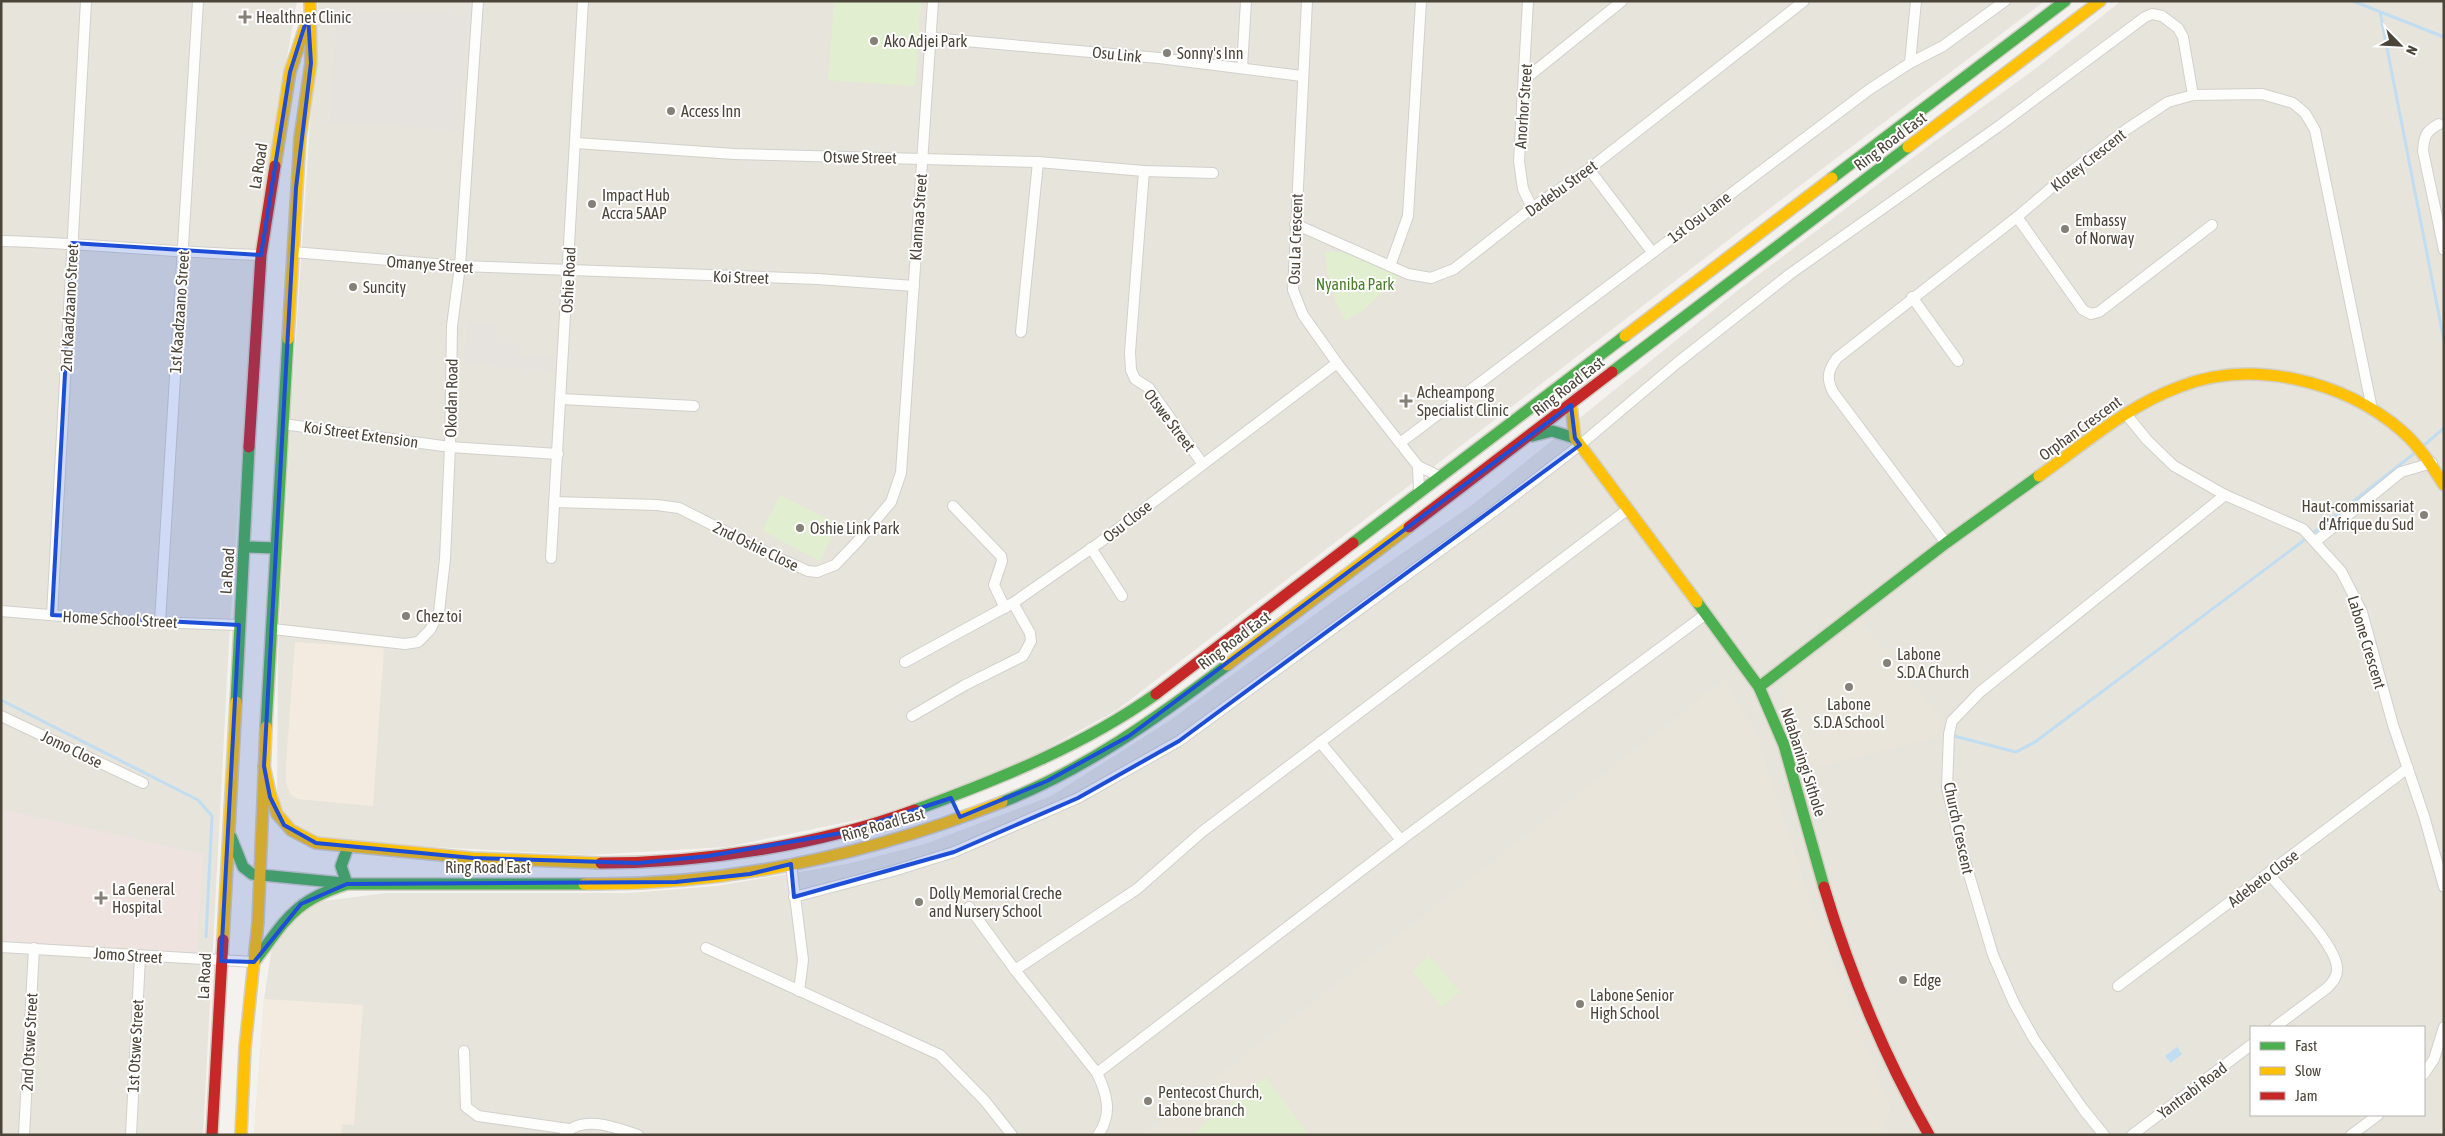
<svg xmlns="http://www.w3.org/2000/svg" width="2445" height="1136" font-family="'Asap Condensed',sans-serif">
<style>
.residential{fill:#e7e4dc;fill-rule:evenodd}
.commercial{fill:#f3ebdf}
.industrial{fill:#e6e2de}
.education{fill:#eae5da}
.medical{fill:#eee3df}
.green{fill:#e1eecf}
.parking{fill:#e6e3df}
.water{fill:#c0ddf1}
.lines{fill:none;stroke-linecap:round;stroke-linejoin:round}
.stream{stroke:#c0ddf1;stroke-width:3}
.street-casing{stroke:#d2d0cb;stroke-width:12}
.fast-casing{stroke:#d3cfc5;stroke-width:14}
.slow-casing{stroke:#d3cfc5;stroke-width:14}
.jam-casing{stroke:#d3cfc5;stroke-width:14}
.street{stroke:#fdfdfc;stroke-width:10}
.fast{stroke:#4caf50;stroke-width:11}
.slow{stroke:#ffc107;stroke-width:11}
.jam{stroke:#c62828;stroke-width:11}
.marked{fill:#1d4ed8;fill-opacity:0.2;stroke:#1d4ed8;stroke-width:4;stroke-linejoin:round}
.poi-dot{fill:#868178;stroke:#fff;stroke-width:2}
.labels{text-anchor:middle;stroke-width:4;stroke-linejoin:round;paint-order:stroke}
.poi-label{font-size:16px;fill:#4b4439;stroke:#fff;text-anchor:start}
.street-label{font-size:16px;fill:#4b4439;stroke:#fff}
.park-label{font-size:16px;fill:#4a7f2a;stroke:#fff}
</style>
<rect width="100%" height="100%" fill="#f4f2ee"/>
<!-- residential -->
<g class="residential">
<polygon points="1,1 297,1 279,103 242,452 229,643 203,1135 1,1135"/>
<polygon points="318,1 2045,1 1748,225 1117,710 1015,766 887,814 726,847 588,855 373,844 306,836 291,827 277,802 278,655 292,396"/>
<path d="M 2121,1 L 2444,1 L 2444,1135 L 254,1135 L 264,999 L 272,947 L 292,915 L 324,901 L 386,893 L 629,893 L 716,886 L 847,864 L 925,844 L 1051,796 L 1169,721 L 1336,599 L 1472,505 L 1737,291 L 1927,147 L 2035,69 ZM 2251,1027 L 2424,1027 L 2424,1115 L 2251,1115 Z"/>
</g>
<!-- commercial -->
<g class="commercial">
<polygon points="295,642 384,648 373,806 297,799 290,794 286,783 286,764"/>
<polygon points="264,999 363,1005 354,1125 342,1124 341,1135 254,1135"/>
</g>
<!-- industrial -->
<polygon class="industrial" points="337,9 467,16 460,130 330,122"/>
<!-- education -->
<g class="education">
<polygon points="1860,618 1942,719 1938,737 1810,769 1780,694 1785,680"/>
<polygon points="1725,679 1758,737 1809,898 1891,1110 1879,1135 1143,1135"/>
</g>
<!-- medical -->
<polygon class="medical" points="1,809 203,854 197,955 1,943"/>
<!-- green -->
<g class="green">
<polygon points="834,1 921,1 915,86 828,80"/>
<path d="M 1325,251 L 1346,253 L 1399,276 L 1365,309 L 1346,321 C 1332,299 1327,276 1325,251 Z"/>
<polygon points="780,495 838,524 820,561 762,531"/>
<polygon points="1429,956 1460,992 1442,1007 1412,971"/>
<polygon points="1265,1077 1309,1135 1191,1135"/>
</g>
<!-- parking -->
<polygon class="parking" points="467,322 496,323 495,343 519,344 519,354 555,356 554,370 464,365"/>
<!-- water -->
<polygon class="water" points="2177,1047 2182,1054 2171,1063 2165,1056"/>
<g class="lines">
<!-- stream -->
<g class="stream">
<polyline points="2353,1 2444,37"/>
<polyline points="2380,12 2444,341"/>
<polyline points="2423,446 2444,428"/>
<polyline points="1,700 198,800 212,816 206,937"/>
<polyline points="1954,736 2016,752 2035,742 2299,544 2416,452"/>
</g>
<defs>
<g id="street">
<polyline points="1307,1 1293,290 1303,315 1337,363 1418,466 1439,476"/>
<polyline points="1528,1 1519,161 1523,189 1532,208"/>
<polyline points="931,38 1159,58 1302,76"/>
<polyline points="1910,63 1916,1"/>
<polyline points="1242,68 1246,1"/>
<polyline points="1525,79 1622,1"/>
<path d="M 2439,124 C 2426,131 2424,136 2423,151 L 2444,250"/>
<polyline points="576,143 734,154 1038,162 1144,171 1213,173"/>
<polyline points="1589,169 1652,252"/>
<polyline points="1144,171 1130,352 1131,370 1135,379 1149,388 1202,463"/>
<polyline points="2017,217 2083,310 2091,314 2099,312 2212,225"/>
<polyline points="1295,224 1408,274 1431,278 1454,269 1532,208 1589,169 1804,1"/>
<path d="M 1,241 C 88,243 174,253 261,255"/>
<polyline points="293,252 460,266 817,279 914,286"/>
<polyline points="1390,266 1408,216 1421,1"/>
<polyline points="1912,297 1958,361"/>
<polyline points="1021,332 1038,162"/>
<polyline points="561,399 694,406"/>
<polyline points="2126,414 2147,440 2174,466 2225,495 2303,529 2341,571 2362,612 2393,725 2424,816 2444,887"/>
<polyline points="283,424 450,447 558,454"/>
<polyline points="1400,443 1870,89 1910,63 1943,46 2005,1"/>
<polyline points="1418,466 1419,491"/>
<polyline points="554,502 657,505 679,508 772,555 808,571 817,572 835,565 858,541 891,502 901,473 933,1"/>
<polyline points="953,506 1001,556 1002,561 994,585 1005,608"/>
<polyline points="2316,541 2401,472 2432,463"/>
<path d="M 1946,543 L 1833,392 C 1826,378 1828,370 1837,358 L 2017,217 L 2064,177 L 2127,129 L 2168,102 L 2193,95 L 2262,94 L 2293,103 L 2305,113 L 2315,130 L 2372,409"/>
<polyline points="1091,548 1122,596"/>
<polyline points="551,558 583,1"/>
<polyline points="1,611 122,621 239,625"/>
<polyline points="52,615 86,1"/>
<polyline points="160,622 198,1"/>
<polyline points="273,629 405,644 418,642 430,630 439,612 445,559 450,447 452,326 460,266 478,1"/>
<polyline points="905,662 1013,603 1099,543 1337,363"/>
<polyline points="1,716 143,783"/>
<polyline points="912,716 965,685 1023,656 1031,641 1030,633 1013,603"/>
<polyline points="1320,742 1401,840"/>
<polyline points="791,864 803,960 799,991"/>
<path d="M 2269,874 C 2285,894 2336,944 2337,968 C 2338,976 2333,982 2327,988 L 2275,1027"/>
<polyline points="794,897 893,871 954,852 1078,798 1179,741 1493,512 1580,445 1677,363 1790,274 1999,126 2145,17 2152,14 2162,16 2178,28 2183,37 2193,95"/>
<polyline points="969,907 1015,970 1097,1073"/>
<polyline points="1,947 254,962"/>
<polyline points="706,948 940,1055 985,1101 1012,1135"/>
<polyline points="1015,970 1137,889 1203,831 1627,510"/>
<polyline points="2118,986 2408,768"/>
<polyline points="464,1051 466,1107 478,1116 569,1129"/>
<polyline points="2424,1074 2434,1059 2444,1027"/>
<path d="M 565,1134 C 583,1114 617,1128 638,1135"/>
<polyline points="24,1135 34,948"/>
<polyline points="131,1135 140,957"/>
<path d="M 1098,1135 C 1113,1114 1107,1094 1097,1073 L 1401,840 L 1706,614"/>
<polyline points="2104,1135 2083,1109 2034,1039 2014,1003 1993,955 1962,851 1947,788 1949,734 1952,721 1980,692 2225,495"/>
<polyline points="2132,1135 2251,1045"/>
<polyline points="2351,1135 2378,1115"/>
</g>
<g id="fast">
<polyline points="1832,178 2065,1"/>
<polyline points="1612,372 1908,147"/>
<polyline points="1532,436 1552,431 1575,438"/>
<polyline points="1353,543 1625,336"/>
<polyline points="245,547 276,548"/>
<polyline points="1697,602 1759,687 1784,745 1824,887"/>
<polyline points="1759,687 1946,543 2039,476"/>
<polyline points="236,702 249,447"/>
<polyline points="266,727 288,339"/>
<path d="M 1002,802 C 1084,770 1157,718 1227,665"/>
<path d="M 915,810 C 999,779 1083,746 1156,694"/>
<polyline points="231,837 243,867 252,874 343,883"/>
<polyline points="347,884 341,866 348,847"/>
<path d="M 254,962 C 287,919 292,902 347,884 L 584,884"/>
</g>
<g id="slow">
<polyline points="1908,147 2100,1"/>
<polyline points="275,166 290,72 306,24"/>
<polyline points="1625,336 1832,178"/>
<polyline points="288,339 300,137 311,63 310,1"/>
<polyline points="1571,405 1575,438 1697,602"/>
<path d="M 2039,476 C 2083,445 2127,406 2179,387 C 2252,358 2345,381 2402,431 C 2420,447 2432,466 2444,485"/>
<polyline points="1227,665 1409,527"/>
<polyline points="264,766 270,793 277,814 291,830 316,843 473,858 601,863"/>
<path d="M 584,884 C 729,886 868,855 1002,802"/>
<polyline points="223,940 236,702"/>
<polyline points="241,1135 245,1048 258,922 266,727"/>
</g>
<g id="jam">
<polyline points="249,447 261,255 275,166"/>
<polyline points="1409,527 1612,372"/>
<polyline points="1156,694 1353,543"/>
<path d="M 601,863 C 704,863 819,845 915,810"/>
<path d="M 1824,887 C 1850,974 1884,1056 1929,1135"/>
<polyline points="212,1135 223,940"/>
</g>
</defs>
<!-- street casing -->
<use href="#street" class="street-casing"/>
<!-- fast casing -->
<use href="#fast" class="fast-casing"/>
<!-- slow casing -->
<use href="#slow" class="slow-casing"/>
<!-- jam casing -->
<use href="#jam" class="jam-casing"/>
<!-- street -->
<use href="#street" class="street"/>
<!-- fast -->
<use href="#fast" class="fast"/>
<!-- slow -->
<use href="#slow" class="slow"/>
<!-- jam -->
<use href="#jam" class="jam"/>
</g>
<!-- marked area -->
<path class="marked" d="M 308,15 L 311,63 L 296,188 L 264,766 L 270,797 L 284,825 L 316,843 L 473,858 L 638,863 L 708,856 L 847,832 L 951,798 L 960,817 L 1047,781 L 1129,736 L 1571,405 L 1575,438 L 1580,445 L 1179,741 L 1078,798 L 954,852 L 794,897 L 791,864 L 750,874 L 676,882 L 347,884 L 301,904 L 254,962 L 221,961 L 239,625 L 52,615 L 72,243 L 261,255 L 290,72 Z"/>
<!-- markers -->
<g class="poi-dot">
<path d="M242.5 9.5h5v5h5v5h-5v5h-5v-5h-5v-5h5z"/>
<circle cx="874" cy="41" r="5"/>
<circle cx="1167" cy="53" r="5"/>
<circle cx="671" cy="111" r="5"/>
<circle cx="592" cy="204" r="5"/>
<circle cx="2065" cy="229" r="5"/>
<circle cx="353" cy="287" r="5"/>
<path d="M1403.5 393.5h5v5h5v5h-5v5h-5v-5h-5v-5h5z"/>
<circle cx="2424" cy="515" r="5"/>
<circle cx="800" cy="528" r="5"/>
<circle cx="406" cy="616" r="5"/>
<circle cx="1887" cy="663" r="5"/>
<circle cx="1849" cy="687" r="5"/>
<path d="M98.5 890.5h5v5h5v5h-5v5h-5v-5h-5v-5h5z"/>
<circle cx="919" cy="902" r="5"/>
<circle cx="1903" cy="980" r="5"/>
<circle cx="1580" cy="1004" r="5"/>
<circle cx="1148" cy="1101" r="5"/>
</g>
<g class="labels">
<!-- poi labels -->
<g class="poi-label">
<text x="256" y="23">Healthnet Clinic</text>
<text x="884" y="47">Ako Adjei Park</text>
<text x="1177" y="59">Sonny's Inn</text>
<text x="681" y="117">Access Inn</text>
<text x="602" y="201">Impact Hub<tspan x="602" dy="18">Accra 5AAP</tspan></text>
<text x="2075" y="226">Embassy<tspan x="2075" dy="18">of Norway</tspan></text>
<text x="363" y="293">Suncity</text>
<text x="1417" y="398">Acheampong<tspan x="1417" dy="18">Specialist Clinic</tspan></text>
<text x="2414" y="512" text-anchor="end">Haut-commissariat<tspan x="2414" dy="18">d'Afrique du Sud</tspan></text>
<text x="810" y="534">Oshie Link Park</text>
<text x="416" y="622">Chez toi</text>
<text x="1897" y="660">Labone<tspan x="1897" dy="18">S.D.A Church</tspan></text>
<text x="1849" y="710" text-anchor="middle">Labone<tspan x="1849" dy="18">S.D.A School</tspan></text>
<text x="112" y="895">La General<tspan x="112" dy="18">Hospital</tspan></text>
<text x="929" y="899">Dolly Memorial Creche<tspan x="929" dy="18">and Nursery School</tspan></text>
<text x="1913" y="986">Edge</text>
<text x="1590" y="1001">Labone Senior<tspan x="1590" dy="18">High School</tspan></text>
<text x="1158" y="1098">Pentecost Church,<tspan x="1158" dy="18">Labone branch</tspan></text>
</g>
<!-- street labels -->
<g class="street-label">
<text transform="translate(1117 54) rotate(6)" y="6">Osu Link</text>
<text transform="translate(1523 106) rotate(-86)" y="6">Anorhor Street</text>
<text transform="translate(1890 141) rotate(-37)" y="6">Ring Road East</text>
<text transform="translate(860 157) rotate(1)" y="6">Otswe Street</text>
<text transform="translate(2088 160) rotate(-38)" y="6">Klotey Crescent</text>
<text transform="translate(258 166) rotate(-81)" y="6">La Road</text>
<text transform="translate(1561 188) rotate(-36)" y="6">Dadebu Street</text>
<text transform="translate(918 217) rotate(-86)" y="6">Klannaa Street</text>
<text transform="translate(1699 217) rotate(-37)" y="6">1st Osu Lane</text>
<text transform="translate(1295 239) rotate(-88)" y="6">Osu La Crescent</text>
<text transform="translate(430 264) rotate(4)" y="6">Omanye Street</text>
<text transform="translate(741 277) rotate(2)" y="6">Koi Street</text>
<text transform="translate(568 280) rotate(-87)" y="6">Oshie Road</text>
<text transform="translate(69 308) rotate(-87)" y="6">2nd Kaadzaano Street</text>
<text transform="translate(179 312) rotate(-86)" y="6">1st Kaadzaano Street</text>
<text transform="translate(1568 386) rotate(-38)" y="6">Ring Road East</text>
<text transform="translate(451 398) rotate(-89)" y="6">Okodan Road</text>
<text transform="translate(1170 420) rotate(53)" y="6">Otswe Street</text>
<text transform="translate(2080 428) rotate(-36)" y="6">Orphan Crescent</text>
<text transform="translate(361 434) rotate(8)" y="6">Koi Street Extension</text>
<text transform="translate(1127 521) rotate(-38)" y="6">Osu Close</text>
<text transform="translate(756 546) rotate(26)" y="6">2nd Oshie Close</text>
<text transform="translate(227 571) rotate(-86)" y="6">La Road</text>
<text transform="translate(120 619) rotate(3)" y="6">Home School Street</text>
<text transform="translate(1234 640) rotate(-37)" y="6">Ring Road East</text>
<text transform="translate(2367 642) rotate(73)" y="6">Labone Crescent</text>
<text transform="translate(72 749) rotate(26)" y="6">Jomo Close</text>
<text transform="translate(1804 762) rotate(72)" y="6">Ndabaningi Sithole</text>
<text transform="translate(883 824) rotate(-16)" y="6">Ring Road East</text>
<text transform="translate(1959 828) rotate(78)" y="6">Church Crescent</text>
<text x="488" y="873">Ring Road East</text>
<text transform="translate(2263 878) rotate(-37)" y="6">Adebeto Close</text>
<text transform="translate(128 955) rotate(4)" y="6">Jomo Street</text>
<text transform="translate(204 976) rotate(-87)" y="6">La Road</text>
<text transform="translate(29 1042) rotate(-87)" y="6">2nd Otswe Street</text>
<text transform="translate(135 1046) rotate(-87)" y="6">1st Otswe Street</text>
<text transform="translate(2192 1090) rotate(-37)" y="6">Yantrabi Road</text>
</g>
<!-- park labels -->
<g class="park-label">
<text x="1355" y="290">Nyaniba Park</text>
</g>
</g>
<!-- border -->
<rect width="2445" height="1136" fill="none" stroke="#4b4439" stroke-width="5"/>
<!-- legend -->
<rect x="2250" y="1026" width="175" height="90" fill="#ffffff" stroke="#b7b4b0"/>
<rect x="2260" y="1042" width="25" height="8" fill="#4caf50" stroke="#b7b4b0"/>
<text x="2295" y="1051" font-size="15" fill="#4b4439">Fast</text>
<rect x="2260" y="1067" width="25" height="8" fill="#ffc107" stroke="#b7b4b0"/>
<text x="2295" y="1076" font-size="15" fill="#4b4439">Slow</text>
<rect x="2260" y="1092" width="25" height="8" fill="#c62828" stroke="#b7b4b0"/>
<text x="2295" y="1101" font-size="15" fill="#4b4439">Jam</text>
<!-- north arrow -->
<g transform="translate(2400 45) rotate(114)" stroke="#ffffff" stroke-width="4" paint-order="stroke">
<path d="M0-4L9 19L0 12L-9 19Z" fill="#4b4439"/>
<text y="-8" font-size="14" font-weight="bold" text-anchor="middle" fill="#4b4439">N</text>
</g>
</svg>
